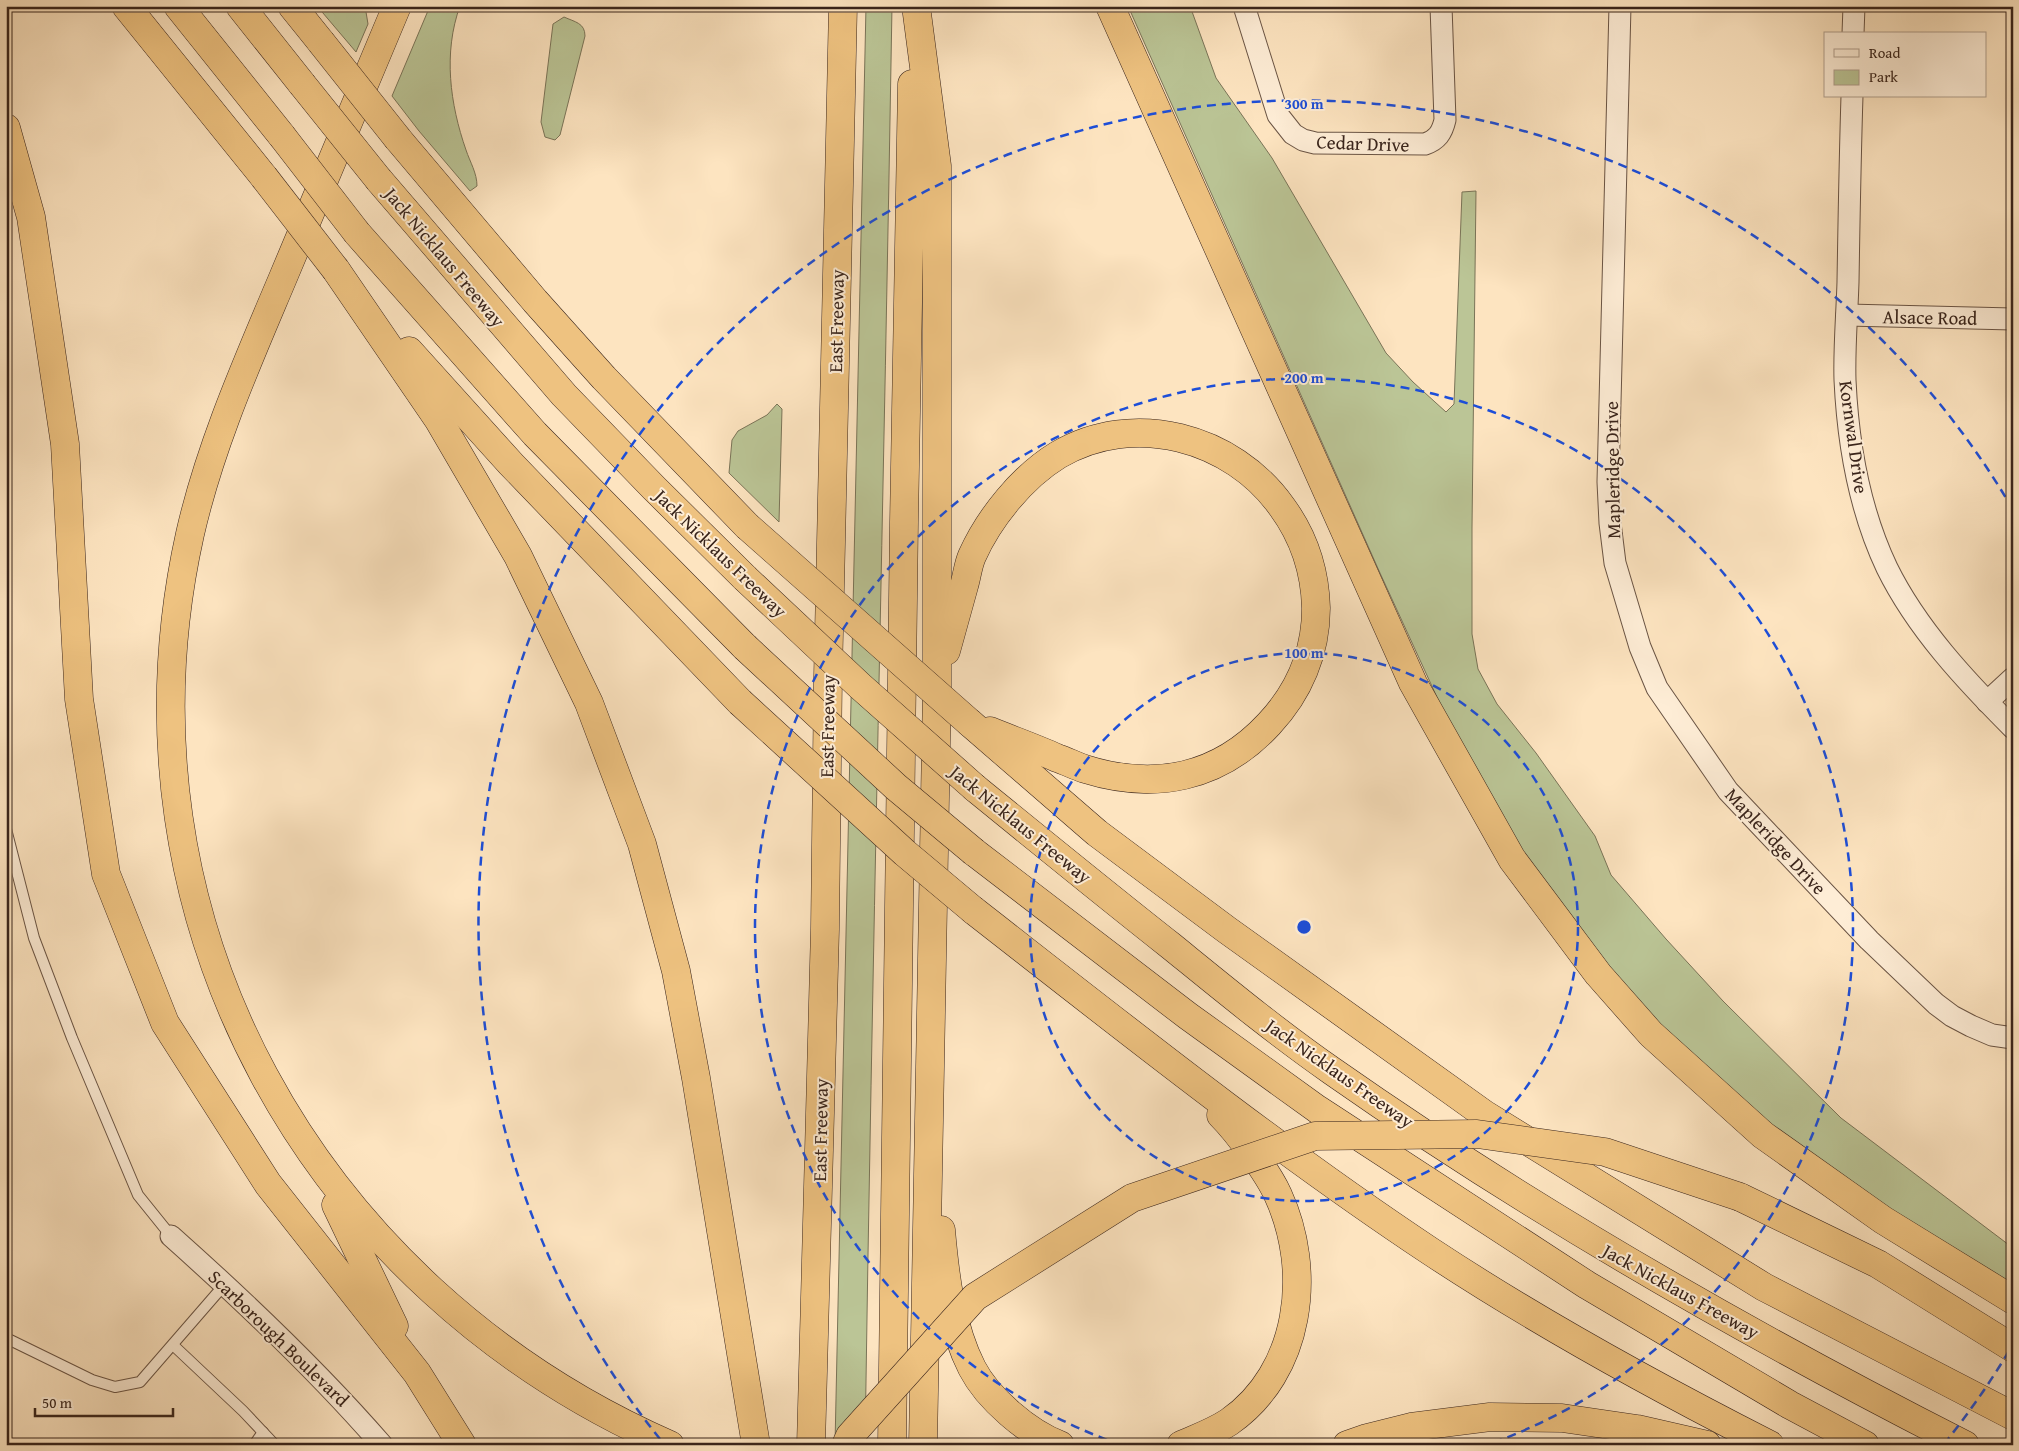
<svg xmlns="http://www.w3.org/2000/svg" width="2019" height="1451" font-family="'Gentium Book Plus',serif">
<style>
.green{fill:#bbc596;stroke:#7a7458}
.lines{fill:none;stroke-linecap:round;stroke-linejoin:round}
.service-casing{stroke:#6a5444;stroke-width:12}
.minor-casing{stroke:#6a5444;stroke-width:23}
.motorway-casing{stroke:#39241b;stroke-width:29}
.service{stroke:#feedd6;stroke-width:10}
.minor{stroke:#feedd6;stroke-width:21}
.motorway{stroke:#eec280;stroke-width:28}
.motorway-bridge-casing{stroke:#39241b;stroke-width:29;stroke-linecap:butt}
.motorway-bridge{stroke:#eec280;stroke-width:28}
.ring{fill:none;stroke:#1d4ed8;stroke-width:2.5;stroke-dasharray:9 6}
.labels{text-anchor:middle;stroke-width:4;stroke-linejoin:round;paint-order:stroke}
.street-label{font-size:19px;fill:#39241b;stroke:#feedd6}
.centre{fill:#1d4ed8;stroke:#feedd6;stroke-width:2.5}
.ring-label{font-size:15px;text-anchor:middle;font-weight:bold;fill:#1d4ed8;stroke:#feedd6;stroke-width:4;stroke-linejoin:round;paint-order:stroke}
</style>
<rect width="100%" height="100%" fill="#fde4c0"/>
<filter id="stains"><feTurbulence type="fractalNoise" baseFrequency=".004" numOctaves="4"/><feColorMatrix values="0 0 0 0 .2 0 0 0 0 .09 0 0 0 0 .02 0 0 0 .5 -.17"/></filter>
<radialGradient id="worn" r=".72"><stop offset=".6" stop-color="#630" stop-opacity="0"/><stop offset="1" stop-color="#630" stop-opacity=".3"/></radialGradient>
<!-- green -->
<g class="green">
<polygon points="317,6 365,6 368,24 356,52"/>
<path d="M 430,6 L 460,6 C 443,53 450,104 466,150 C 470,162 477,173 477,186 L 470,191 L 419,131 L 392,96 Z"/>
<path d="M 866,6 L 892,6 C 884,486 872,965 865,1445 L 835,1445 Z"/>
<polygon points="1128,6 1190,6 1216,78 1272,158 1386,353 1413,382 1446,412 1454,404 1462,192 1476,191 1472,528 1472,634 1478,669 1497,704 1536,753 1595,836 1611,875 1666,939 1723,1001 1841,1118 2013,1248 2013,1288 1789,1144 1627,998 1510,835 1464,756 1380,573"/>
<path d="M 564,17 C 575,22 585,23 585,36 L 560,135 L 555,140 L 545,137 L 541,122 L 553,24 Z"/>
<polygon points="777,404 782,409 779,522 729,473 732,440 738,431 767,415"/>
</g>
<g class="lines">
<defs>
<g id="service">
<polyline points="6,829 34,938 72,1038 138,1195 171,1236"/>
<polyline points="6,1338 92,1380 115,1387 140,1382 225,1284"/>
<polyline points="173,1345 243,1411 275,1445"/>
<polyline points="254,1445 263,1432"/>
</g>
<g id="minor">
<path d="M 1244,6 L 1278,115 L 1293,134 L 1303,140 L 1315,143 L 1425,144 C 1437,140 1442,133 1445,120 L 1441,6"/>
<polyline points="1620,6 1608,482 1610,523 1615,563 1640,647 1657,688 1728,791 1869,940 1936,1004 1952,1016 1971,1026 1992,1035 2013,1038"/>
<polyline points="1853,34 1854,6"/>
<path d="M 1852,96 C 1850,158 1849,220 1848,282 C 1847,315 1844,348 1845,380 C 1848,445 1859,509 1887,568 C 1917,629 1966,681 2013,728"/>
<polyline points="1847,315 2013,319"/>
<polyline points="1987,702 2013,678"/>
<path d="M 171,1236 C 245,1302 317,1370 382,1445"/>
</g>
<g id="motorway">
<polyline points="126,6 264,177"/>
<polyline points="178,6 282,136"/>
<polyline points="240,6 302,84"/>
<polyline points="292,6 321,42"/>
<path d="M 397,6 C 359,97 320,188 282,280 C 247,363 210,446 190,534 C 104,920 314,1289 670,1445"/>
<polyline points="916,6 937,166 937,689 923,1445"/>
<polyline points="1110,6 1413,683 1512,859 1598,974 1651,1034 1763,1135 1883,1220 2013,1300"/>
<polyline points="6,128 31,217 65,444 79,699 106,874 165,1023 268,1184 417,1373 462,1445"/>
<polyline points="398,139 535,301 604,378 747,526"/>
<polyline points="379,180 564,395 654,488 745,578"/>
<polyline points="357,233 535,434 745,647"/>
<polyline points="336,270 438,419 518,556 589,703 642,844 676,971 696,1078 756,1445"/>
<polyline points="409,351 511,464 740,702"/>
<path d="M 946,651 C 952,629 958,608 964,586 C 967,576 968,565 972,556 C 989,518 1022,477 1058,455 C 1133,410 1233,437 1282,507 C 1304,537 1315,570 1316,608 C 1316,652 1299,692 1269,724 C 1219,778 1155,791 1085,769 C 1076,766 1066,761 1057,758 C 1035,748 1012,740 990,731"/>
<polyline points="970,723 1097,833 1227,930 1484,1114 1764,1287 2013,1416"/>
<path d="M 975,788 C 1040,841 1105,894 1171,946 C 1224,989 1276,1032 1332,1071 C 1533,1212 1747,1334 1965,1445"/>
<polyline points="974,852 1188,1016 1317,1109 1587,1285 1790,1405 1865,1445"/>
<path d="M 973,910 C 1123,1027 1272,1146 1430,1251 C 1539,1323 1654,1386 1770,1445"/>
<polyline points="1740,1197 1878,1264 2013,1348"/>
<polyline points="336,1205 394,1326"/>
<path d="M 941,1230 C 945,1276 951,1327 972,1368 C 988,1399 1028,1433 1060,1445"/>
<polyline points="811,1445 825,929 828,677 843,6"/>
<polyline points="892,1445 904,522 912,84"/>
<path d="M 1181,1445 C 1197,1438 1214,1432 1229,1422 C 1301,1372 1313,1271 1278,1195 C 1268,1173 1238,1132 1221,1115"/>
<polyline points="1347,1445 1367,1438 1411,1427 1490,1417 1562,1418 1637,1429 1707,1445"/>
</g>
</defs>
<!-- service casing -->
<use href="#service" class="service-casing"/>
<!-- minor casing -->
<use href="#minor" class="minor-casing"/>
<!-- motorway casing -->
<use href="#motorway" class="motorway-casing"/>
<!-- service -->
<use href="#service" class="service"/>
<!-- minor -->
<use href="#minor" class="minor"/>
<!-- motorway -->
<use href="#motorway" class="motorway"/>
<defs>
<g id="motorway-bridge">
<polyline points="321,42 398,139"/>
<polyline points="302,84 379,180"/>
<polyline points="282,136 357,233"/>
<polyline points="264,177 336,270"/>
<polyline points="747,526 970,723"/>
<polyline points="745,578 860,686 975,788"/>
<polyline points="745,647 896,787 974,852"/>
<polyline points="740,702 905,853 973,910"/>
<polyline points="846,1445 850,1436 975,1297 1132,1198 1315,1136 1477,1134 1605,1152 1740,1197"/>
</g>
</defs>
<!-- motorway-bridge casing -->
<use href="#motorway-bridge" class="motorway-bridge-casing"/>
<!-- motorway-bridge -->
<use href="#motorway-bridge" class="motorway-bridge"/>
</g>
<!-- distance rings -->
<g class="ring">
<circle cx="1304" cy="927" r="274"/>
<path d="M1121 1445A549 549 0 1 1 1487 1445"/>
<path d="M2009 1351A823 823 0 0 1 1948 1439M660 1439A823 823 0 1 1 2009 503"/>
</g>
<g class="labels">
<!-- street labels -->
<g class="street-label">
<text transform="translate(1363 143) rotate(2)" y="7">Cedar Drive</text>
<text transform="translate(445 257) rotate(50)" y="7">Jack Nicklaus Freeway</text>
<text transform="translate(1930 317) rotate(1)" y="7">Alsace Road</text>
<text transform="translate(836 321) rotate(-89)" y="7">East Freeway</text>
<text transform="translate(1854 437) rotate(82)" y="7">Kornwal Drive</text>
<text transform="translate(1612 470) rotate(-91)" y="7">Mapleridge Drive</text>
<text transform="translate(721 553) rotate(44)" y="7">Jack Nicklaus Freeway</text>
<text transform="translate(827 726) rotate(-89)" y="7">East Freeway</text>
<text transform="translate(1021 824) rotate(39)" y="7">Jack Nicklaus Freeway</text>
<text transform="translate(1776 841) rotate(47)" y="7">Mapleridge Drive</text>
<text transform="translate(1340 1073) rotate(35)" y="7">Jack Nicklaus Freeway</text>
<text transform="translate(820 1130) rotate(-89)" y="7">East Freeway</text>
<text transform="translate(1681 1291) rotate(29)" y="7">Jack Nicklaus Freeway</text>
<text transform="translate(279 1338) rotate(44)" y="7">Scarborough Boulevard</text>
</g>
</g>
<circle cx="1304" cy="927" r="8" class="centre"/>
<g class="ring-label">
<text x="1304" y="109">300 m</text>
<text x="1304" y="383">200 m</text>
<text x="1304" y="658">100 m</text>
</g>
<!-- margin -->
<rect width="2019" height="1451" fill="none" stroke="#fde4c0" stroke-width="25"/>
<rect x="8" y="8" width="2004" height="1436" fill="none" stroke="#39241b" stroke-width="2.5"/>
<rect x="12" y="12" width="1994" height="1426" fill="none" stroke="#39241b"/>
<!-- legend -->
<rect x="1824" y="32" width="162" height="65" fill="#feedd6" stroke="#af9d8b"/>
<rect x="1834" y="49" width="25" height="8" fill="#feedd6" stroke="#af9d8b"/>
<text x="1869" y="58" font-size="15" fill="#39241b">Road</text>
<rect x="1834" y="70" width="25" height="15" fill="#bbc596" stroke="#af9d8b"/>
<text x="1869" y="82" font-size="15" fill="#39241b">Park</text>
<!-- scale -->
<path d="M35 1408v8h138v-8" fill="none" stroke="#39241b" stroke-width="2.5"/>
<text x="42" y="1408" font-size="15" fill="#39241b" stroke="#feedd6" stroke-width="4" paint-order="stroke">50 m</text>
<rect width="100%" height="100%" filter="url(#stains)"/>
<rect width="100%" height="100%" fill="url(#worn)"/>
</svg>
